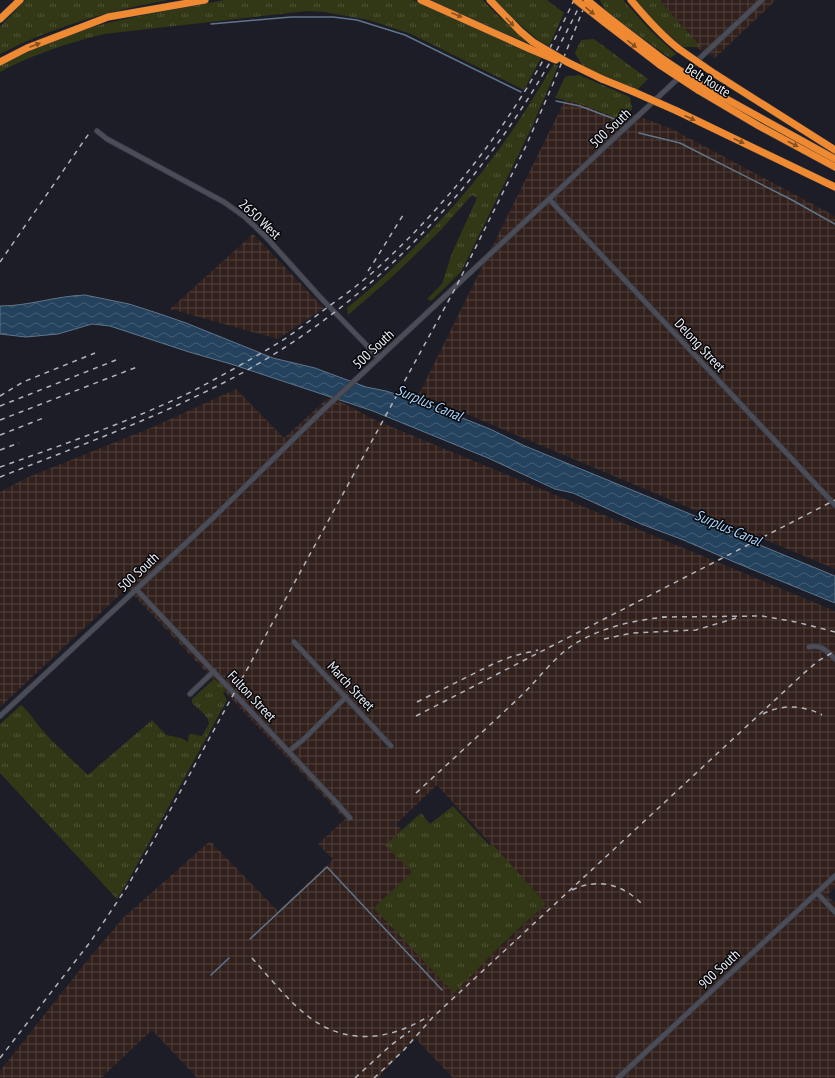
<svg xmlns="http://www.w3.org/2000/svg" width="835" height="1078" font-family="'PT Sans Narrow',sans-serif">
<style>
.industrial{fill:url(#industrial-grid);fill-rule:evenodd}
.grass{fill:url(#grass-tufts)}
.water{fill:url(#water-waves);stroke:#60758a}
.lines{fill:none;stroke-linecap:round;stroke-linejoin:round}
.stream{stroke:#60758a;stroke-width:1.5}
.minor-casing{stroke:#393a41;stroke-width:6}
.highway-casing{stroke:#393a41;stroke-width:8}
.minor{stroke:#4a4c57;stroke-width:4.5}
.highway{stroke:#ef8a33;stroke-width:7}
.rail{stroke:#b4b5bc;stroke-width:1.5;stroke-dasharray:5 5;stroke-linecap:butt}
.highway-bridge-casing{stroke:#393a41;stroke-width:8;stroke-linecap:butt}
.highway-bridge{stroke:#ef8a33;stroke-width:7}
.oneway{fill:#875021}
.labels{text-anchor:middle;stroke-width:3;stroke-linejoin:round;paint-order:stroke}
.street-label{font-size:14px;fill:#ecedf3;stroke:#07080c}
.water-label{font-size:15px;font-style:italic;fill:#abd5fd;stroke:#07080c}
</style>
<defs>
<pattern id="industrial-grid" width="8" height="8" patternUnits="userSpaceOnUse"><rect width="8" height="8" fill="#32201c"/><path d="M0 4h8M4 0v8" fill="none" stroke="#50413d"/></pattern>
<pattern id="grass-tufts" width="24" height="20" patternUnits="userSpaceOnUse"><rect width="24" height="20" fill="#323815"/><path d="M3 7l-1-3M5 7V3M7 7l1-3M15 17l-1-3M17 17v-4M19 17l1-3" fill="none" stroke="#505538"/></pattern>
<pattern id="water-waves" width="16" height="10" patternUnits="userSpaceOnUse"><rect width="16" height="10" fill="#24425d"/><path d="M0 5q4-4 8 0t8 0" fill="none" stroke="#445e75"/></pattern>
</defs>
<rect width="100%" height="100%" fill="#1c1d27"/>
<!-- industrial -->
<g class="industrial">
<polygon points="648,0 776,0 715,58 684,41"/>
<polygon points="570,90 672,129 835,216 835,569 419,394"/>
<polygon points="253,234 324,308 278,339 170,309"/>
<path d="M 236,389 L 284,438 L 330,396 L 375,420 L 835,611 L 835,888 L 827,895 L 835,903 L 835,1078 L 453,1078 L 415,1038 L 378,1078 L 197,1078 L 152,1030 L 101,1078 L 0,1078 L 0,1071 L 86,962 L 123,918 L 210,841 L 278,911 L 333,859 L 318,844 L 345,819 L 127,588 L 0,707 L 0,492 L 26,478 L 153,427 ZM 437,785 L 546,904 L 456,988 L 429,858 L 396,824 Z"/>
</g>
<!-- grass -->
<g class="grass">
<path d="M 25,0 L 169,0 C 110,10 53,27 0,54 L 0,27 Z"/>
<path d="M 224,0 L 413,0 L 542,56 L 524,90 L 411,34 L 369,20 L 324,12 L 307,11 L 104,34 C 68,43 33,54 0,72 L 0,65 C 23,54 47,41 72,33 C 122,17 173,10 224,0 Z"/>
<polygon points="429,0 483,0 495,13 532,45"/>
<polygon points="492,0 547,0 564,13 549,46 538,40"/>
<polygon points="600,0 623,0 651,31 676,54 670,58 606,11"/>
<polygon points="634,0 659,0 701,47 683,47 661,28"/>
<polygon points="594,39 648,79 637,90 583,67 575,53 581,40"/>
<path d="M 554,64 L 558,66 L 530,131 L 461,272 L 431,301 L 427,299 L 442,284 L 452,253 L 477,198 L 472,195 L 438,233 L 393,276 L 348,315 L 347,308 C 404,262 463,201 505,141 C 523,116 538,90 554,64 Z"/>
<path d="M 579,75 L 630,97 L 632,109 L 621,121 C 597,109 582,103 555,98 L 565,77 Z"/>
<path d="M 214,679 L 226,688 L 223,693 L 227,700 L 128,881 L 117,899 L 0,773 L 0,724 L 21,705 C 31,713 36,724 45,733 C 58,748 74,761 88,775 L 152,720 L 166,735 L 181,738 L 188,742 L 189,734 L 192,734 L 202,736 L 209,724 L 208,719 L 204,714 L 192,703 L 192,699 Z"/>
<polygon points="453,806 489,845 493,845 546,904 501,945 454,993 374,908 412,872 385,845 421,813 430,824"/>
</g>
<!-- water -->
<path class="water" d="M 85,295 L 129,304 L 157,313 L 186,323 L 273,358 L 315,368 L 366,387 L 386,391 L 427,404 L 490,429 L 525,446 L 746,537 L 762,546 L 835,576 L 835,603 L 739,564 L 681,539 L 641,524 L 573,493 L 555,489 L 488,458 L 373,411 L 231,364 L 189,352 L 110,326 L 92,324 L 58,334 L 26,337 L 0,334 L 0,306 C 29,306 56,296 85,295 Z"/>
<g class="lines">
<!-- stream -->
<g class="stream">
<polyline points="211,24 291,17 333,17 357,20 405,35 521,92"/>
<polyline points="556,101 580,106 617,120"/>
<polyline points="639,133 680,143 792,200 835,224"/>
<polyline points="250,939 327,867 442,990"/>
<polyline points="211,975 229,958"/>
</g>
<defs>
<g id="minor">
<polyline points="97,131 107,139 224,202 245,217 266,237 320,297 379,358"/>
<polyline points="549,199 835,505"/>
<polyline points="136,589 335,801 350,818"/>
<polyline points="294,642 391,746"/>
<path d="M 809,647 C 821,644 827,651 835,659"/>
<polyline points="190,694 214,671"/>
<polyline points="0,716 214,517 321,412 762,0"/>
<polyline points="289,751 304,739 346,697"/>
<polyline points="817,893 835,912"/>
<polyline points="618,1078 835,876"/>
</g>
<g id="highway">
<polyline points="421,0 530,49"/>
<polyline points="490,0 520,31 533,42"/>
<path d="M 631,0 C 646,18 661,35 679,49"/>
<polyline points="608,17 664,60"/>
<polyline points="0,19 20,0"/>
<polyline points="604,22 660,65"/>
<polyline points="0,62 27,48 108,17 205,0"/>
<polyline points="715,74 835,150"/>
<polyline points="602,79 634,92"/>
<polyline points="703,86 835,159"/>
<polyline points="698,90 759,126 835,167"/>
<polyline points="677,111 835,187"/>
</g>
</defs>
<!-- minor casing -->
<use href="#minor" class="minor-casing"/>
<!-- highway casing -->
<use href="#highway" class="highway-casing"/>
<!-- minor -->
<use href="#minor" class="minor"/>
<!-- highway -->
<use href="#highway" class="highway"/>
<!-- rail -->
<g class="rail">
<polyline points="0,262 90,132"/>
<polyline points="368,271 374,262 405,212"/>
<polyline points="0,396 23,382 95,353"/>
<polyline points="0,406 116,360"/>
<polyline points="0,420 137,367"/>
<polyline points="0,435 46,417"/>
<polyline points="0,450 19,443"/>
<path d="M 0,467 C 65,444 131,421 193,391 C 223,375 254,358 283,340 C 301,328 318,314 336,301 C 348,293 360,283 372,273 C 457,197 526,104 574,0"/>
<path d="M 0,477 C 76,447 154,419 227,381 C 381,301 503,164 578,9"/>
<polyline points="662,617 762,616 796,622 835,632"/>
<polyline points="604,639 632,633 696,630 736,618"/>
<polyline points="417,702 495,663 513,656 538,650"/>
<path d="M 763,714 C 781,704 804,705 822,715"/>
<polyline points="416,716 835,500"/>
<path d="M 416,793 C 452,760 488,727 524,693 C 541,676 555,656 576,643 C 603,627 635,620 666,617"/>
<path d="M 572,890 C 600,877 624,885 644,906"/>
<path d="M 252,958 C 270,978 288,1001 309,1017 C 347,1046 391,1040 429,1016"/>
<polyline points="0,1058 91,941 127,887 156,836 456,287 526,146 553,84 587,0"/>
<polyline points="355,1078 391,1045 410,1031"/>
<polyline points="374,1078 403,1051 432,1018 803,674 818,661 835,651"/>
</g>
<defs>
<g id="highway-bridge">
<polyline points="576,0 604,22"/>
<polyline points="587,0 608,17"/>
<polyline points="533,42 567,62 602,79"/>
<polyline points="530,49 556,60"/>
<polyline points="679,49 715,74"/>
<polyline points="664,60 703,86"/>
<polyline points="660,65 698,90"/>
<polyline points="634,92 677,111"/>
</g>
</defs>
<!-- highway-bridge casing -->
<use href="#highway-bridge" class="highway-bridge-casing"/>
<!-- highway-bridge -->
<use href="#highway-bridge" class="highway-bridge"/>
</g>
<!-- one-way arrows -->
<defs><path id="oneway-solid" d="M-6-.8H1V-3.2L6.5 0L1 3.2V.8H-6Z"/></defs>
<g class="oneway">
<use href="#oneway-solid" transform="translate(590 11) rotate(39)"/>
<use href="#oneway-solid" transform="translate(457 15) rotate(23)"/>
<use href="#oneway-solid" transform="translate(510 22) rotate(46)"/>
<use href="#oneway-solid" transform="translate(632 44) rotate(37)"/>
<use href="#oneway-solid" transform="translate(35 45) rotate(-21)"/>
<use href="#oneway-solid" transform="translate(690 118) rotate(25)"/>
<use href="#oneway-solid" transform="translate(739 141) rotate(25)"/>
<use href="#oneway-solid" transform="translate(793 144) rotate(28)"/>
</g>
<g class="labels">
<!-- street labels -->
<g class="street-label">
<text transform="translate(708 80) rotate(32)" y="5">Belt Route</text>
<text transform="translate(610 128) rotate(-43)" y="5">500 South</text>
<text transform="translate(260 219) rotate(43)" y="5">2650 West</text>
<text transform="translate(700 345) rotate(47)" y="5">Delong Street</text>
<text transform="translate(373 349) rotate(-43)" y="5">500 South</text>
<text transform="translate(138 572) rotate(-43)" y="5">500 South</text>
<text transform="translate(351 686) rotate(47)" y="5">March Street</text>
<text transform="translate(252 696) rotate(47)" y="5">Fulton Street</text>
<text transform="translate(719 969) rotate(-43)" y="5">900 South</text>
</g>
<!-- water labels -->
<g class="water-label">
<text transform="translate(429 403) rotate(23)" y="5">Surplus Canal</text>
<text transform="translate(728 528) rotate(23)" y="5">Surplus Canal</text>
</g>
</g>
</svg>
